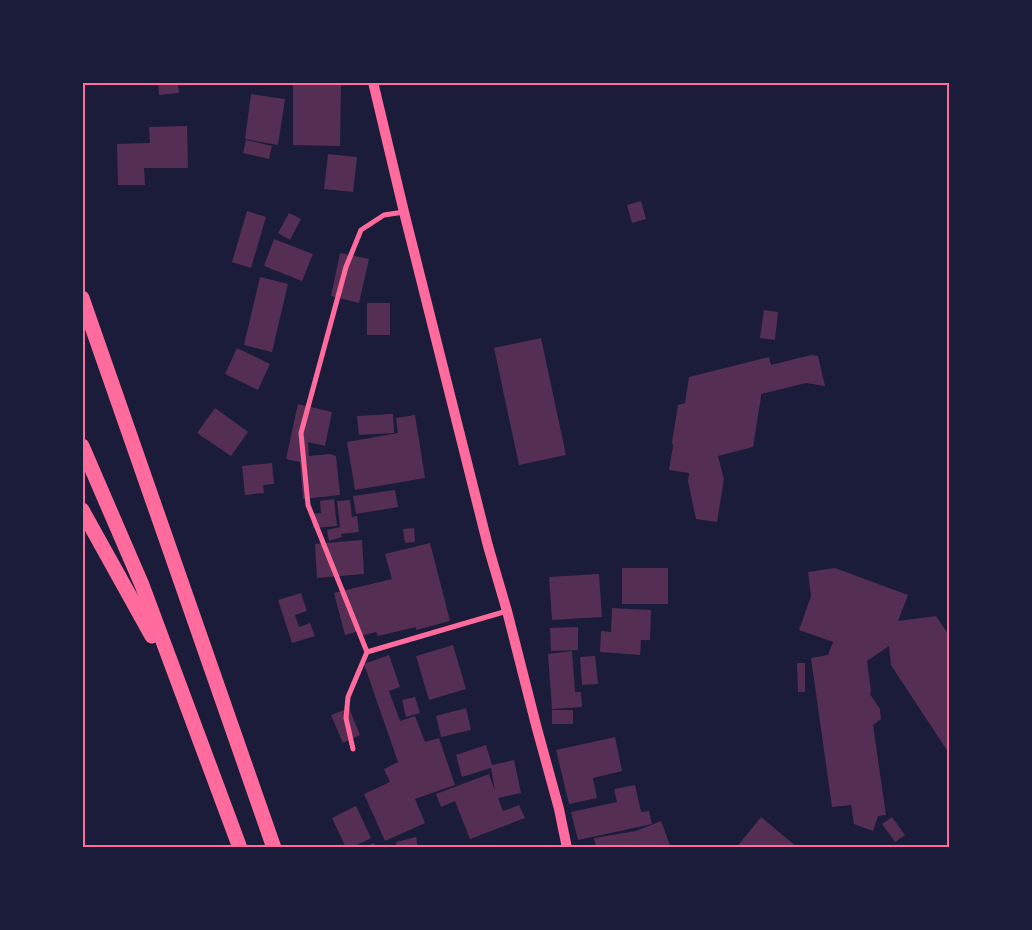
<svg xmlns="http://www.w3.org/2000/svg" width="1032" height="930" font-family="Quicksand,sans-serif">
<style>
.building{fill:#542f53}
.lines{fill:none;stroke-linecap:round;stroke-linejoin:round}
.minor{stroke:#ff6b9d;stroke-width:5}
.secondary{stroke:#ff6b9d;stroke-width:10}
.motorway{stroke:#ff6b9d;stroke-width:15}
.neatline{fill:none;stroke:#ff6b9d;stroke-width:2}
</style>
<rect width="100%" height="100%" fill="#1b1b3a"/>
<!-- building -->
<g class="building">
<polygon points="158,82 178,82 179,93 159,95"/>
<polygon points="293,82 341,82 340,146 293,145"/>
<polygon points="251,94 285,99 278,145 245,139"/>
<polygon points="187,126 188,168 144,168 145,185 118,185 117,144 150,143 149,127"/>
<polygon points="246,140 272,146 269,159 243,153"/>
<polygon points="328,154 357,157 353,192 324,189"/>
<polygon points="641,201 646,219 632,223 627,205"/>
<polygon points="247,211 266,217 251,268 232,262"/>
<polygon points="289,213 301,219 290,240 278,233"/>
<polygon points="274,239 313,254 302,281 264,266"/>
<polygon points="340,253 369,259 359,303 331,296"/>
<polygon points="260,277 288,284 272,352 244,345"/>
<rect x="367" y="303" width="23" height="32"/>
<polygon points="764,310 778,312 775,340 760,338"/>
<polygon points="541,338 566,455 519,465 494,348"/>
<polygon points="237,348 270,364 258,390 225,374"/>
<polygon points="811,355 818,356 825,386 806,383 761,394 761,397 753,447 718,456 724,479 717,522 696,519 688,481 689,473 669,470 673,446 672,442 678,405 685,403 689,377 769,357 771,365"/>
<polygon points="298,404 332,412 325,446 308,442 309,456 330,454 336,456 340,495 303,499 300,462 286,459"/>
<polygon points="215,408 248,432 231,456 197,433"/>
<polygon points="393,414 394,433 359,435 357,416"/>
<polygon points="415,415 425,478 355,490 347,442 398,433 396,418"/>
<polygon points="272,463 274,484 263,485 264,493 245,495 242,466"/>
<polygon points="395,490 398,507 356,514 353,496"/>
<polygon points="334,499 337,526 313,528 312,514 321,513 320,501"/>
<polygon points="350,500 352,517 357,516 359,532 341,534 342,537 329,541 327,530 340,527 337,501"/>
<polygon points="414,528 415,542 405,543 403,529"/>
<polygon points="362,540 364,574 317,578 315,544"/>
<polygon points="430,543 450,621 416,630 416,627 378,636 376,632 360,636 359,631 345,635 334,593 392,579 385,554"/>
<rect x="622" y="568" width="46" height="36"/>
<polygon points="835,568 908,595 898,621 936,616 950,637 950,755 891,665 889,646 867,661 871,691 870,694 880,709 881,719 873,725 886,815 878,816 873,831 854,824 851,805 832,807 811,658 828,655 833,642 799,630 811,596 808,572"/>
<polygon points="599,574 602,617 552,620 549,577"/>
<polygon points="301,593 307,611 295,615 299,627 310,623 315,636 292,643 278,600"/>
<polygon points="612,608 651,610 650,640 641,640 640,655 600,652 601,631 611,632"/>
<polygon points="578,627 578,650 551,651 550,628"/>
<polygon points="453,645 466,689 429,700 416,656"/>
<polygon points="572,651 575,692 581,692 582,707 552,709 548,654"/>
<polygon points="389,655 400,687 389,691 400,721 415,716 425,742 439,738 455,785 415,799 425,823 385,841 364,794 390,782 384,769 398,762 364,664"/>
<polygon points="595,656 598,684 582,685 580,657"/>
<polygon points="797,663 805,663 805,692 798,692"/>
<polygon points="415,697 420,713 406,717 402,700"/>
<polygon points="349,708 360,735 343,743 331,715"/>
<polygon points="466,708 471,730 441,737 436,716"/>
<rect x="552" y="710" width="21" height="14"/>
<polygon points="615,737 622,771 593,778 597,798 569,804 556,750"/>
<polygon points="486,745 492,765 514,760 521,793 498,798 503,811 519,805 525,818 470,839 455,801 441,807 436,794 489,774 495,791 491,768 462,777 456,755"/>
<polygon points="635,785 641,812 649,811 652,824 578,840 571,812 617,802 614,789"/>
<polygon points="356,806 371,838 351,848 346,848 332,818"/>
<polygon points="761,817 798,848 736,848"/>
<polygon points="892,817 905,835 895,842 882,824"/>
<polygon points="661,821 671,848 642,848 641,845 636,846 636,848 596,848 594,838 636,831"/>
<polygon points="416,837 418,848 397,848 396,842"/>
<polygon points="374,843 376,848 363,848 363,847"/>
</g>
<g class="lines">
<!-- minor -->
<g class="minor">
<polyline points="367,652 507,611"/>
<polyline points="353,749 346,718 348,697 367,652 308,505 301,433 346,267 361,230 384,215 404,212"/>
</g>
<!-- secondary -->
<polyline class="secondary" points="373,82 404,212 488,546 507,611 536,725 559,809 567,848"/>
<!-- motorway -->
<g class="motorway">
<polyline points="82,298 274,848"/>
<polyline points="82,446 142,585 240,848"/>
<polyline points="82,510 152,636"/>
</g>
</g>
<!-- border -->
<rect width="1032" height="930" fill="none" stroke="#1b1b3a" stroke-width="168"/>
<rect x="84" y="84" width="864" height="762" class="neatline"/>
</svg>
